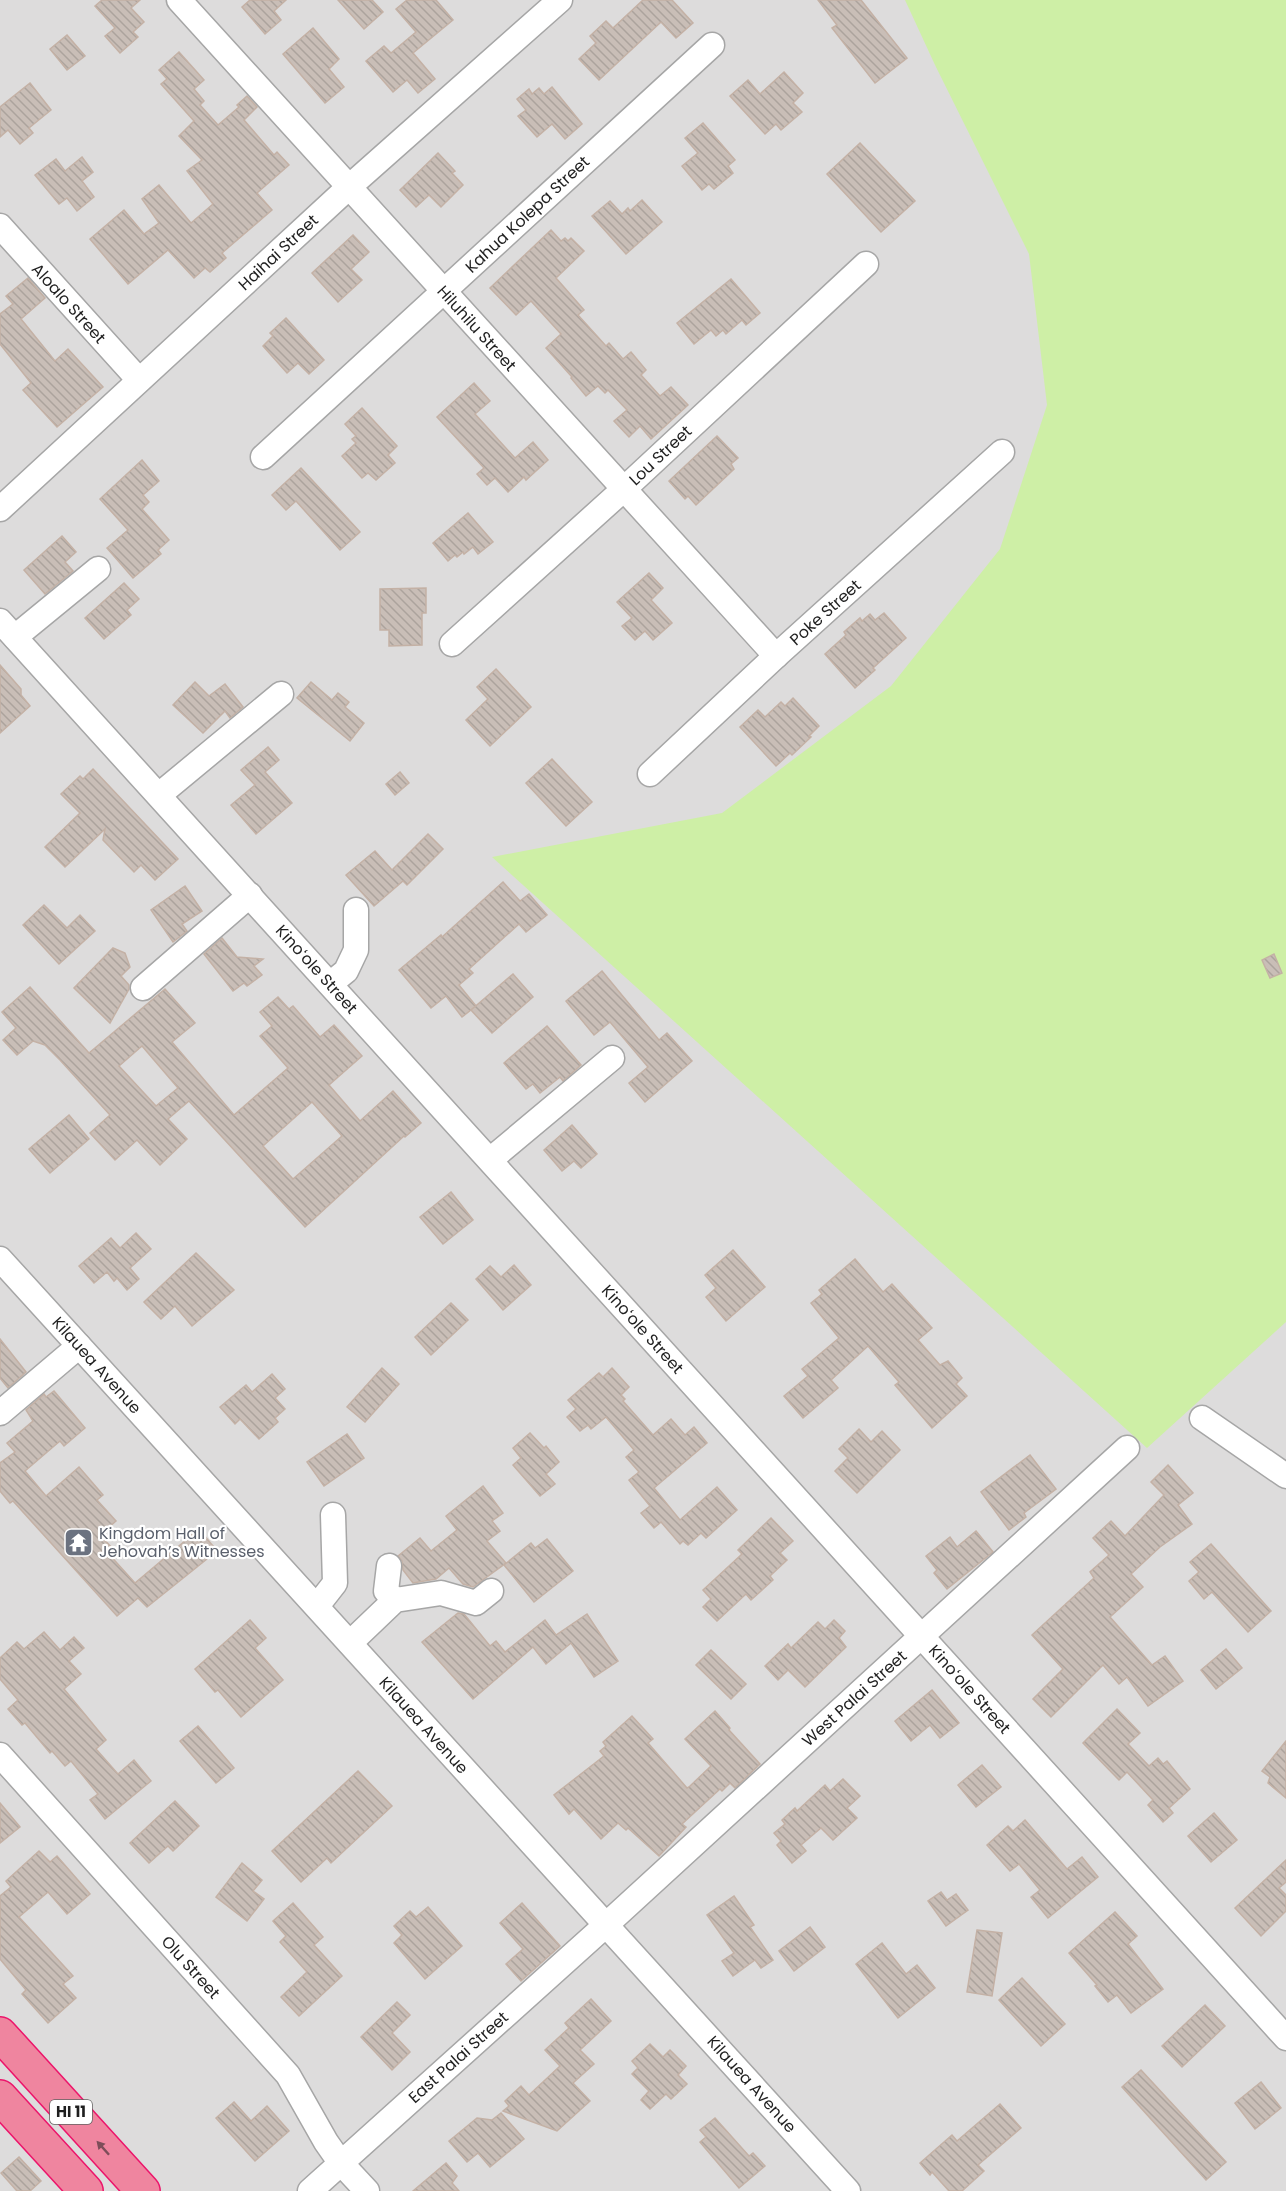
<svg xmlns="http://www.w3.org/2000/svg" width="1286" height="2191" font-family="Poppins,sans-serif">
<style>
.residential{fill:#dddcdc}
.grass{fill:#ceefa6}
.building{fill:url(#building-back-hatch);stroke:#c4b1a5;stroke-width:1.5;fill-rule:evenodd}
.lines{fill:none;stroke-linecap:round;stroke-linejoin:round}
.minor-casing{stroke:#a6a6a6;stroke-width:27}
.highway-casing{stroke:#ec156b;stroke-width:36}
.minor{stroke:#fff;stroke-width:24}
.highway{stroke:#ef859f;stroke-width:33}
.oneway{fill:#7d4d59}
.labels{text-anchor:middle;stroke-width:4.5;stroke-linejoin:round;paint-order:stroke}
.shield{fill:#fff;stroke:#626262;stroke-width:1.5}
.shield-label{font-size:15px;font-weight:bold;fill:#1f1f1f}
.street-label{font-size:16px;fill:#1f1f1f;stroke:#fff}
.worship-label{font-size:16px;fill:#5b616d;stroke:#fff;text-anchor:start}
</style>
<defs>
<pattern id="building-back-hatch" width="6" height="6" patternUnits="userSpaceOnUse" patternTransform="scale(1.5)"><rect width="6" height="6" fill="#c9beb7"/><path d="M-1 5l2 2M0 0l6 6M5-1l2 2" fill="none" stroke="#aca39d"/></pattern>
</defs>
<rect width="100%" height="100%" fill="#f1ece5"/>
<!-- residential -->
<rect class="residential" x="0" y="0" width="1286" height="2191"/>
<!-- grass -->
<polygon class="grass" points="905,0 1286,0 1286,1322 1147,1448 492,857 722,813 891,686 1000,549 1047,405 1029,254 935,65"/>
<!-- building -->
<g class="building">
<polygon points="102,0 140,0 131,8 144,22 133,32 138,37 120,53 105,36 115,28 95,6"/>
<polygon points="250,0 286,0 274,11 281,20 265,34 242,7"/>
<polygon points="338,0 372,0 383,12 364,29"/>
<polygon points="407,0 436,0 453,20 413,53 435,79 418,93 407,80 393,92 366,61 384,46 391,53 416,32 396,9"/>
<polygon points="643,0 672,0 693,23 676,38 661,22 599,80 579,59 596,43 590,36 606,21 613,28"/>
<polygon points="818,0 861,0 907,58 875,83 832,28 837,25"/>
<polygon points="313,28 339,59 329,69 344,87 325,103 283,54"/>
<polygon points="67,35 85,56 67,70 50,49"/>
<polygon points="179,52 204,80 194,89 204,101 200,105 218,125 239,107 237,105 247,96 257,107 244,120 274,155 277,152 289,165 257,193 272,210 222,253 226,258 210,272 205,268 194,278 168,250 128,284 90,239 124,210 144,234 159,223 142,199 159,185 191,223 213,204 187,171 202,160 179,136 194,121 161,84 167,79 159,70"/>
<polygon points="784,72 803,93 793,103 802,112 781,130 776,124 765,134 730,96 748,80 760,94"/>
<polygon points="30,83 51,110 29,128 33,133 20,144 8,130 0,137 0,107"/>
<polygon points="552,87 582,124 565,139 552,124 537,137 518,116 526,110 517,99 529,89 532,94 539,88 544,94"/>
<polygon points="703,123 735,160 728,166 733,173 714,189 709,184 702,190 682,166 698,153 685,138"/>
<polygon points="860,143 915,201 881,232 827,174"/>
<polygon points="438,153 455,171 452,173 463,185 441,207 429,195 416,207 400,190"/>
<polygon points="82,157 93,172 82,181 94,197 77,211 67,198 59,204 35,175 56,159 65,171"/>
<polygon points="642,200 662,222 626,254 592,216 610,201 622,214 628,208 630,211"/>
<polygon points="551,230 561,241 565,238 568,241 571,238 584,251 556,278 584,310 578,315 606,346 609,343 623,359 631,352 646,370 641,375 660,396 671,387 688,405 651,439 640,426 629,437 614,421 627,410 608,390 605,393 598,386 586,396 571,378 572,377 546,348 561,334 531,301 516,315 490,288"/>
<polygon points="353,235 369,252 351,269 362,280 338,302 312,273"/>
<polygon points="28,278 45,298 21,319 55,361 68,349 103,387 57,427 23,390 31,383 0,344 0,314 13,304 6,296"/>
<polygon points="731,279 760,313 746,325 742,320 726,334 723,330 716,336 711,330 694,344 677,323"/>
<polygon points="286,318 324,360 309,374 298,363 287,373 263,346 273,336 270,333"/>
<polygon points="474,383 490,401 475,414 515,458 533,442 548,460 526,480 524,477 508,492 495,478 487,485 477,474 484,468 437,417"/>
<polygon points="362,408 397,446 388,455 395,463 376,480 368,473 362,478 342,456 356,443 352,439 356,436 345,424"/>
<polygon points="717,436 738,458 731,464 734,469 696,505 688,496 685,499 669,481"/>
<polygon points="142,460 159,481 143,495 149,502 142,509 169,540 158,550 161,554 133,578 107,548 128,530 100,499"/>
<polygon points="301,468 360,532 340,550 296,501 286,510 272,495"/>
<polygon points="468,513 493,542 478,554 473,547 464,554 463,552 457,557 455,555 448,561 433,543"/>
<polygon points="62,536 76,552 65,562 73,571 45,594 24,570"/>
<polygon points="649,573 663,588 651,600 672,623 653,640 645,631 635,640 622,626 632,618 617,602"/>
<polygon points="124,583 139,599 127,610 131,615 104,639 85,618"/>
<polygon points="426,588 426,613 422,613 422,645 389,646 389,630 380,630 380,589"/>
<polygon points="884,613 906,638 873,668 875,670 855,688 825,654 846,635 844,632 860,618 862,621 870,614 875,620"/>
<polygon points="0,665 21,689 21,695 30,706 0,733"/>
<polygon points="496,669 531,707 490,746 466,720 488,699 477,687"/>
<polygon points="195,682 209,696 225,684 243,707 230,718 225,711 203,733 173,705"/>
<polygon points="311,682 332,700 338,693 349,702 345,707 364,723 350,741 297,698"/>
<polygon points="793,698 819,726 809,736 811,737 792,755 790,753 776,766 740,727 758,710 765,717 781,702 785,706"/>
<polygon points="268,747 279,760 265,772 292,803 256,834 231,805 255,785 241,770"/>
<polygon points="552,759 592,802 566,826 526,783"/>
<polygon points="93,769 178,859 155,880 141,865 134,872 103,840 105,829 65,867 45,847 80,813 61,794 80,776 83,779"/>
<polygon points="400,772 409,783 395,795 386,784"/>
<polygon points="428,834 443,849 407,885 403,881 374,906 346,875 375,851 392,870"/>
<polygon points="503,882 520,901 529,894 547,915 526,932 519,924 469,969 473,973 459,985 476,1006 462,1017 446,996 431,1008 399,970 441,935 442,937"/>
<polygon points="185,886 202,911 182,924 187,931 173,942 151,910"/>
<polygon points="44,905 67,928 80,915 95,931 59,964 23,925"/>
<polygon points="222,938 237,957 263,959 254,966 262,975 247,986 244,983 233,991 204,954"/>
<polygon points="113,948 125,953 130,967 121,976 129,985 129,989 110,1023 74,988"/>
<polygon points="1274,954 1282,973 1270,978 1262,960"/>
<polygon points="602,971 659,1040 667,1033 692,1061 645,1102 629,1083 648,1067 610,1022 594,1035 566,1001"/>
<polygon points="513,974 533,997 492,1033 471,1010"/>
<path d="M 30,987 L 89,1053 L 165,989 L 195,1023 L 172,1042 L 234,1115 L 288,1068 L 260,1036 L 272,1026 L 260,1012 L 278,997 L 289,1009 L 293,1006 L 320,1037 L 334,1025 L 362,1056 L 329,1085 L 360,1121 L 393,1091 L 421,1123 L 405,1137 L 404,1136 L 305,1227 L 189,1101 L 168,1119 L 187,1139 L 160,1165 L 137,1140 L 115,1160 L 90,1133 L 110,1115 L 60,1060 L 45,1045 L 33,1041 L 17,1055 L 3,1040 L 16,1028 L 2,1012 ZM 142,1046 L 178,1088 L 156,1106 L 119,1066 ZM 312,1102 L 342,1136 L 293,1179 L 263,1146 Z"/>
<polygon points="547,1026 581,1065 563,1081 560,1077 540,1093 533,1084 526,1089 504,1063"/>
<polygon points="69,1115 89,1139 50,1173 29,1149"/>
<polygon points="572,1125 597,1154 581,1168 574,1161 562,1171 544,1150"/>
<polygon points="451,1192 473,1220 443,1244 420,1217"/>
<polygon points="136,1233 151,1249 130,1268 139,1279 127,1290 117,1278 114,1281 107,1272 94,1283 79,1266 111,1238 120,1248"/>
<polygon points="733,1250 765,1287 726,1321 706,1297 716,1288 705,1275"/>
<polygon points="196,1253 234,1290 192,1326 175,1306 161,1319 144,1302"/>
<polygon points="855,1259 883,1292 892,1284 932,1328 918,1340 940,1365 948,1361 962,1378 956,1384 967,1396 932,1428 895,1385 899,1382 868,1346 831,1380 838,1388 803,1418 784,1396 808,1376 802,1369 839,1338 811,1303 822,1294 819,1290"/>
<polygon points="514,1265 531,1285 503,1310 476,1279 490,1266 501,1277"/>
<polygon points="451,1303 468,1320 431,1355 415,1337"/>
<polygon points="0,1339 26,1372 8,1388 0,1378"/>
<polygon points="382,1368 399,1384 365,1422 347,1407"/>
<polygon points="612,1368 629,1387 621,1395 625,1399 623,1401 653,1435 671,1419 685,1435 694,1427 707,1443 654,1488 680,1520 717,1487 737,1510 706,1538 701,1533 688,1545 683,1541 680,1544 661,1522 654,1528 641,1513 650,1506 629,1480 639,1472 626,1457 634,1450 606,1417 591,1429 588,1425 580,1431 567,1417 576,1409 568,1400 599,1373 603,1377"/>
<polygon points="272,1374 285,1389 275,1398 285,1409 275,1418 278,1422 259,1439 240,1419 235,1424 220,1407 246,1385 252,1392"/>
<polygon points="54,1391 85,1428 64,1446 60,1441 25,1471 46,1496 79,1467 103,1495 97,1500 116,1521 100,1535 112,1548 107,1552 135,1583 199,1529 217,1551 147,1607 138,1598 117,1616 13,1501 10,1503 0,1491 0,1463 15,1452 7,1443 33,1421 26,1410 44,1394 46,1397"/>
<polygon points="859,1429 871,1442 882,1431 900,1450 857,1493 835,1471 848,1458 839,1449"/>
<polygon points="530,1433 544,1448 546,1446 559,1462 546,1474 555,1484 540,1496 513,1465 521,1458 513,1448"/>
<polygon points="347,1434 364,1458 324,1486 307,1462"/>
<polygon points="1030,1455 1056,1489 1024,1513 1026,1517 1009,1530 981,1492"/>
<polygon points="1168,1465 1193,1493 1178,1505 1192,1524 1160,1547 1131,1574 1143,1587 1110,1617 1152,1665 1165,1656 1183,1681 1148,1706 1127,1677 1119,1684 1103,1665 1051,1717 1033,1699 1063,1669 1032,1635 1094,1578 1090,1572 1109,1555 1093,1538 1111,1521 1125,1536 1164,1495 1151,1482"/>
<polygon points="483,1486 503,1513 492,1521 500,1531 487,1541 506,1563 473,1587 463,1584 449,1568 436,1579 413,1583 403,1570 402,1561 398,1556 420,1538 431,1551 457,1530 446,1516"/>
<polygon points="771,1518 793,1541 780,1553 787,1560 770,1576 773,1580 751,1600 746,1594 717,1621 703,1607 711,1599 703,1590 742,1554 738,1550"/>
<polygon points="976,1531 993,1552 947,1589 934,1573 937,1570 926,1556 950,1537 957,1547"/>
<polygon points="547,1539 573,1571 534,1602 504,1565 531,1543 535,1548"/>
<polygon points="1211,1544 1271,1611 1248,1632 1212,1592 1204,1599 1189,1581 1199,1572 1190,1562"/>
<polygon points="458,1613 464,1614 490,1646 496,1641 505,1652 545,1620 556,1635 587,1614 618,1661 594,1677 571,1643 546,1664 533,1647 473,1699 422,1642"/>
<polygon points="250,1620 266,1638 255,1648 283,1680 241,1717 218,1690 215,1692 195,1669"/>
<polygon points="834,1620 845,1631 839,1638 846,1647 805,1687 788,1670 778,1680 765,1666 788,1644 791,1648 818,1622 825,1629"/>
<polygon points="44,1632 60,1650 74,1637 84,1648 69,1661 81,1674 64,1689 106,1740 96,1749 118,1774 134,1760 151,1781 105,1819 90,1800 98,1794 71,1761 65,1766 52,1751 50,1753 25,1723 22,1725 8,1709 18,1700 0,1679 0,1658 17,1642 24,1649"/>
<polygon points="1226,1649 1242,1668 1216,1689 1201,1670"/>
<polygon points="711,1650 746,1684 731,1699 696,1665"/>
<polygon points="932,1690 959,1723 940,1738 930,1725 911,1741 895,1721"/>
<polygon points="1117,1709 1140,1733 1128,1744 1149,1766 1158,1758 1163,1764 1167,1761 1190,1789 1169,1808 1173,1813 1163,1822 1148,1805 1153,1800 1127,1772 1119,1780 1083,1743"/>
<polygon points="715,1711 730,1728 729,1730 760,1764 735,1788 730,1783 722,1791 720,1789 682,1824 686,1827 659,1856 628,1828 626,1830 618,1823 601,1839 574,1809 569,1814 554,1795 604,1756 600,1751 606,1746 603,1742 632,1716 653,1739 648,1743 687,1788 689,1787 711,1766 685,1739"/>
<polygon points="198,1726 234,1768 216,1783 180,1741"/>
<polygon points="1286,1741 1286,1798 1268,1783 1270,1777 1262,1771"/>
<polygon points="982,1765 1001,1787 976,1807 958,1785"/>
<polygon points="358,1771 392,1806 331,1863 327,1858 301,1882 272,1851"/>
<polygon points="843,1779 860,1796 847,1808 857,1818 833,1840 821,1828 801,1845 806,1851 792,1863 777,1845 781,1841 774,1833 785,1824 782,1820 795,1808 797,1811 825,1785 830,1791"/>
<polygon points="175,1801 199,1826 173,1851 168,1846 149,1863 130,1843"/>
<polygon points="0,1803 20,1827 0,1843"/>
<polygon points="1214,1813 1237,1840 1211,1862 1188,1836"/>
<polygon points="1025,1820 1067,1869 1082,1857 1098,1877 1048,1918 1031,1897 1040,1890 1019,1864 1010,1871 987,1845 1008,1826 1013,1831"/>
<polygon points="39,1851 50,1862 57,1856 90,1894 67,1914 48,1892 19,1917 73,1976 63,1984 76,1998 48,2023 22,1994 26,1990 0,1959 0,1896 11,1887 6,1881"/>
<polygon points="1286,1860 1286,1882 1279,1888 1286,1895 1286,1911 1261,1936 1235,1908"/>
<polygon points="242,1863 262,1880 253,1891 264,1899 247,1921 216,1897"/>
<polygon points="941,1892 947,1900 956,1894 968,1910 946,1926 928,1901"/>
<polygon points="734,1896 754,1925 750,1927 773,1960 761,1968 755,1960 733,1976 722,1961 734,1953 707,1915"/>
<polygon points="293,1903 323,1937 314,1945 342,1976 299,2016 281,1997 307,1972 280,1942 286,1936 273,1921"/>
<polygon points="522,1903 560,1946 521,1981 506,1964 523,1949 500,1923"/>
<polygon points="428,1907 462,1946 425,1979 394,1943 402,1935 394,1926 410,1911 416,1917"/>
<polygon points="1115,1912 1137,1936 1128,1944 1163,1989 1131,2013 1117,1995 1108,2002 1095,1986 1097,1985 1069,1953"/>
<polygon points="810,1927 825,1947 794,1971 779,1951"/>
<polygon points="977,1930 1002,1933 992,1996 967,1992"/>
<polygon points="882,1943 906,1974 917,1965 935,1988 898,2018 856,1964"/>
<polygon points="1022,1978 1065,2024 1041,2046 999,2000"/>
<polygon points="591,1999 611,2021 580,2050 594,2064 573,2083 590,2101 557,2131 503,2111 509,2106 505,2101 521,2086 529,2095 560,2066 545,2050 569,2028 565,2023"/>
<polygon points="397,2002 410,2015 392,2033 410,2052 392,2070 361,2037"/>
<polygon points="1205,2005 1225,2026 1182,2067 1162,2046"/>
<polygon points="650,2044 663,2057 670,2050 686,2066 678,2075 687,2084 671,2099 666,2094 650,2109 641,2100 649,2091 632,2074 638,2068 632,2061"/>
<polygon points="1141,2070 1226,2162 1206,2180 1122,2087"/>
<polygon points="1261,2082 1281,2108 1255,2129 1235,2103"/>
<polygon points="234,2102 251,2121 267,2106 289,2131 255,2161 216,2118"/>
<polygon points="1000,2104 1021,2128 978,2165 984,2171 962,2191 949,2191 932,2172 930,2175 920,2163 952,2135 957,2141"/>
<polygon points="501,2113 524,2139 490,2167 478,2153 467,2162 449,2141 477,2118 492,2120"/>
<polygon points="715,2118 749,2156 753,2153 765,2166 739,2188 700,2142 706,2137 700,2130"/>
<polygon points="19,2157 41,2181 30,2191 17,2191 1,2173"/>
<polygon points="446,2163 457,2176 452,2183 459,2191 413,2191"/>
</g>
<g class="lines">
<defs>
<g id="minor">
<polyline points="179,0 776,656"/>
<polyline points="0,226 139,380"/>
<polyline points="263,457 712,45"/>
<polyline points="0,509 349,187 560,0"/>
<polyline points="0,621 1286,2038"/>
<polyline points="15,637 98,569"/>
<polyline points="452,644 624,489 866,264"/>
<polyline points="650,774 776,656 1002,452"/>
<polyline points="159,795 281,694"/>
<polyline points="330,984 346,971 356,950 356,910"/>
<polyline points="143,988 250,895"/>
<polyline points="490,1160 612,1058"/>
<polyline points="0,1259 848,2191"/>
<polyline points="0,1413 79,1346"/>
<polyline points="1202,1418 1286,1476"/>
<polyline points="389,1566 386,1591 395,1600"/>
<polyline points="317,1606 335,1583 333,1515"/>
<polyline points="350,1643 395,1600 441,1593 476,1603 491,1591"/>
<polyline points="0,1755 288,2075 326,2142 340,2162 367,2191"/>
<polyline points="310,2191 607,1924 1127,1448"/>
</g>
<g id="highway">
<polyline points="0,2034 143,2191"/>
<polyline points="0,2097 86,2191"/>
</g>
</defs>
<!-- minor casing -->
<use href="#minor" class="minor-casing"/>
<!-- highway casing -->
<use href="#highway" class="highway-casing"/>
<!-- minor -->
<use href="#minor" class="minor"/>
<!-- highway -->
<use href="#highway" class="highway"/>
</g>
<!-- one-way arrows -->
<defs><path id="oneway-solid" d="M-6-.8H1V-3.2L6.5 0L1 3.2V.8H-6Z" transform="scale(1.5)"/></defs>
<use class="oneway" href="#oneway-solid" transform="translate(103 2148) rotate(-132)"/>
<!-- icons -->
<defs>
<symbol id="temple-square" viewBox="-11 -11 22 22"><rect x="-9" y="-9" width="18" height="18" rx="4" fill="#6b7280" stroke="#fff"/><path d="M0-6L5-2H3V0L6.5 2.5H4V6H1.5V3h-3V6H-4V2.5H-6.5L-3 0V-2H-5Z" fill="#fff"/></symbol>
</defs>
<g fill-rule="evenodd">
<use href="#temple-square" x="62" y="1526" width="33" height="33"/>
</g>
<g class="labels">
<!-- shield labels -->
<rect class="shield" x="50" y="2100" width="42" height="24" rx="4.5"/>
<g class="shield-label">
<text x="71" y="2117">HI 11</text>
</g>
<!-- street labels -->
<g class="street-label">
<text transform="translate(527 214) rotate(-43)" y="6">Kahua Kolepa Street</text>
<text transform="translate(278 252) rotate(-43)" y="6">Haihai Street</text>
<text transform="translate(69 303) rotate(48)" y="6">Aloalo Street</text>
<text transform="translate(477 328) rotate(48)" y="6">Hiluhilu Street</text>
<text transform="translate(660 455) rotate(-43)" y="6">Lou Street</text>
<text transform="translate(825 612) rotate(-42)" y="6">Poke Street</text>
<text transform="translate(317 969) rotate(48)" y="6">Kinoʻole Street</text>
<text transform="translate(643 1329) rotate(48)" y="6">Kinoʻole Street</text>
<text transform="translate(97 1365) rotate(48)" y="6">Kilauea Avenue</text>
<text transform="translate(970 1689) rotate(48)" y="6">Kinoʻole Street</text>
<text transform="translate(854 1698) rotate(-42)" y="6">West Palai Street</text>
<text transform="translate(424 1725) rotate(48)" y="6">Kilauea Avenue</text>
<text transform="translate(191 1967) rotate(48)" y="6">Olu Street</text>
<text transform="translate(458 2057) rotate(-42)" y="6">East Palai Street</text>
<text transform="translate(752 2084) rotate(48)" y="6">Kilauea Avenue</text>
</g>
<!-- worship labels -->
<g class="worship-label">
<text x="99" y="1539">Kingdom Hall of<tspan x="99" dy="18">Jehovah’s Witnesses</tspan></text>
</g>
</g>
</svg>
